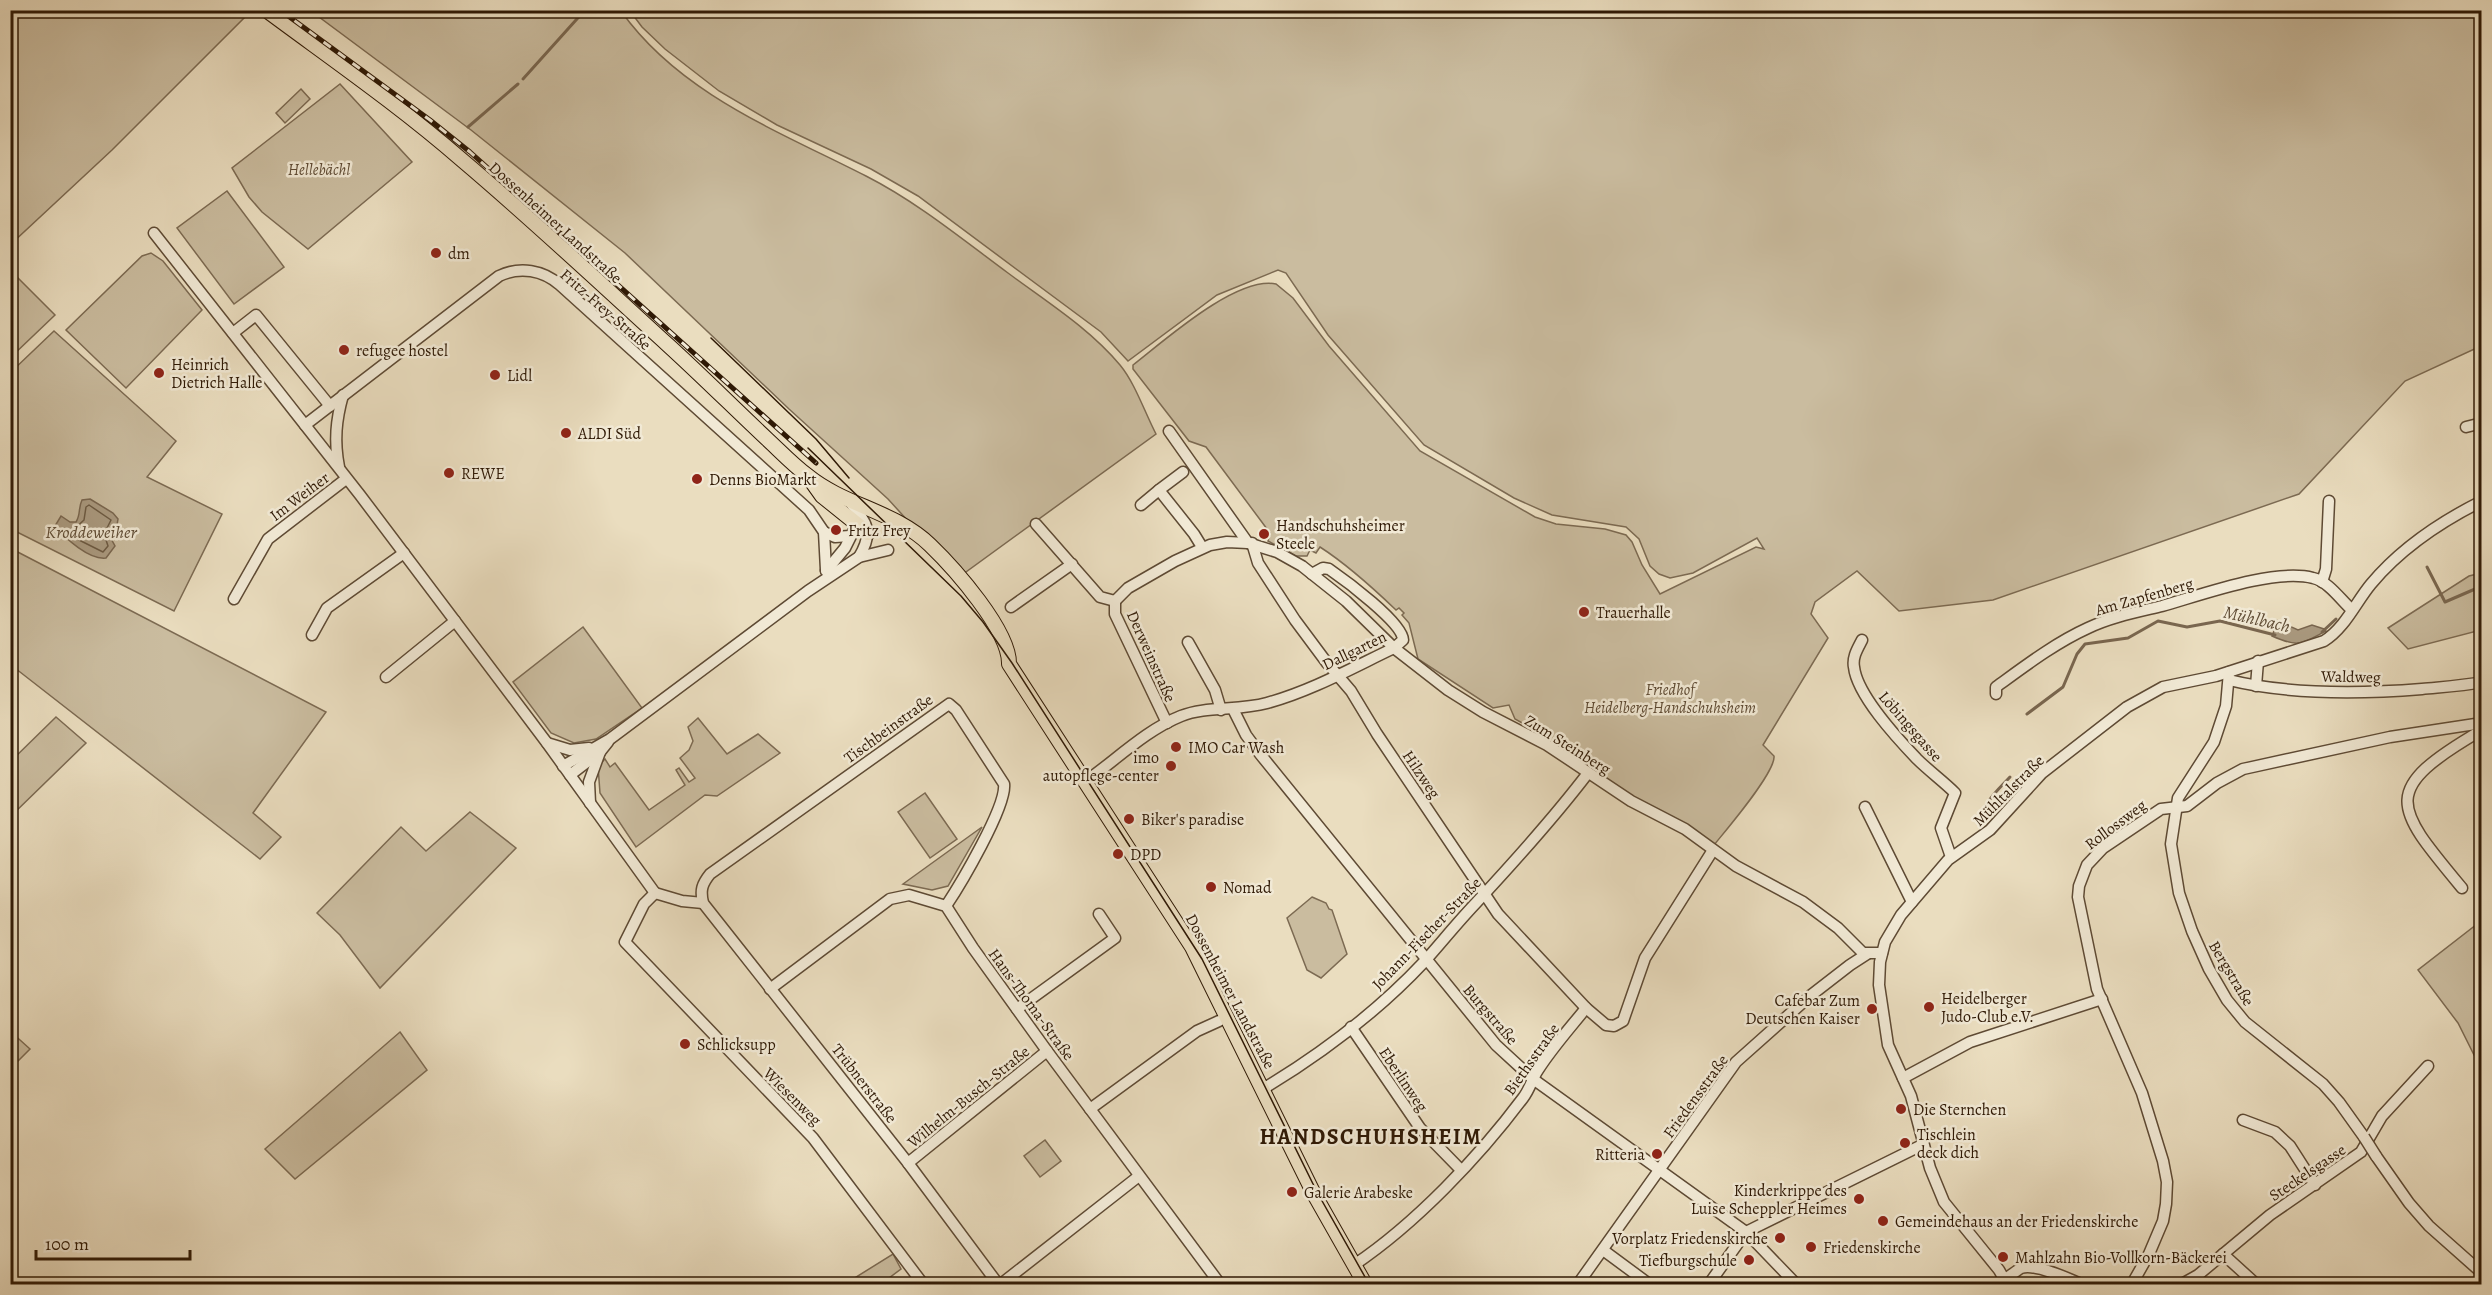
<svg xmlns="http://www.w3.org/2000/svg" width="2492" height="1295" font-family="Alegreya,serif">
<style>
.green{fill:#cabc9f;stroke:#7c6a52;stroke-width:1.5}
.water{fill:#aa9a80;stroke:#79664f;stroke-width:1.5}
.lines{fill:none;stroke-linecap:round;stroke-linejoin:round}
.shore{stroke:#6c5a42;stroke-width:1.5}
.stream{stroke:#79664f;stroke-width:3}
.minor-casing{stroke:#5e4a34;stroke-width:13}
.major-casing{stroke:#2f1905;stroke-width:16}
.minor{stroke:#f1e9d5;stroke-width:10}
.major{stroke:#eaddbf;stroke-width:14}
.tram{stroke:#2f1905;stroke-width:1.5}
.rail-casing{stroke:#2f1905;stroke-width:5}
.rail{stroke:#f1e9d5;stroke-width:3;stroke-dasharray:9;stroke-linecap:butt}
.minor-bridge-casing{stroke:#5e4a34;stroke-width:13;stroke-linecap:butt}
.minor-bridge{stroke:#f1e9d5;stroke-width:10}
.poi-dot{fill:#8f2418;stroke:#f1e9d5;stroke-width:2}
.labels{text-anchor:middle;stroke-width:5;stroke-linejoin:round;paint-order:stroke}
.park-label{font-size:16px;font-style:italic;fill:#5e4a33;stroke:#f1e9d5}
.street-label{font-size:16px;fill:#2f1905;stroke:#f1e9d5}
.poi-label{font-size:16px;fill:#2f1905;stroke:#f1e9d5;text-anchor:start}
.water-label{font-size:18px;font-style:italic;fill:#604d36;stroke:#f1e9d5}
.district-label{font-size:22px;font-weight:bold;letter-spacing:1.5px;fill:#2f1905;stroke:#f1e9d5}
</style>
<rect width="100%" height="100%" fill="#eaddbf"/>
<filter id="stains"><feTurbulence type="fractalNoise" baseFrequency=".00333" numOctaves="4"/><feColorMatrix values="0 0 0 0 .2 0 0 0 0 .09 0 0 0 0 .02 0 0 0 .5 -.17"/></filter>
<radialGradient id="worn" r=".72"><stop offset=".6" stop-color="#630" stop-opacity="0"/><stop offset="1" stop-color="#630" stop-opacity=".3"/></radialGradient>
<!-- green -->
<g class="green">
<polygon points="241,10 247,15 112,150 11,244 11,11"/>
<path d="M 311,11 L 621,11 C 680,94 778,131 866,176 C 917,202 962,239 1008,273 C 1047,302 1089,328 1120,365 C 1135,383 1145,413 1156,434 L 959,577 L 888,499 L 789,409 L 625,253 L 471,130 Z"/>
<path d="M 630,11 L 2481,11 L 2481,346 L 2405,381 L 2299,494 L 1993,600 L 1899,611 L 1857,571 L 1815,602 L 1811,614 L 1828,638 L 1763,745 L 1774,756 C 1776,772 1726,830 1714,845 L 1620,790 L 1554,741 L 1515,719 L 1509,705 L 1493,708 L 1418,659 L 1409,623 L 1402,615 L 1404,613 L 1399,608 L 1396,610 C 1372,587 1348,565 1320,547 L 1316,553 L 1310,550 L 1307,556 L 1296,556 L 1268,541 L 1270,533 L 1206,447 L 1189,441 L 1133,369 L 1133,365 C 1164,341 1236,276 1276,284 L 1293,298 L 1329,346 L 1420,451 L 1535,517 L 1556,524 L 1605,529 L 1626,535 L 1632,542 L 1642,565 L 1660,594 L 1756,547 L 1764,549 L 1757,538 L 1693,573 L 1670,578 L 1659,574 L 1650,566 L 1639,539 L 1626,527 L 1552,515 L 1514,498 L 1424,445 L 1328,335 L 1286,273 L 1278,270 L 1217,295 L 1128,361 L 1101,332 L 918,196 L 871,169 L 777,125 L 719,91 L 665,49 L 642,27 Z"/>
<polygon points="340,84 412,162 308,249 262,212 249,197 232,168"/>
<polygon points="301,89 310,99 285,123 276,113"/>
<polygon points="227,191 284,267 234,304 177,228"/>
<polygon points="151,253 163,261 202,310 126,388 66,330 142,256"/>
<polygon points="11,271 55,315 11,357"/>
<polygon points="54,331 176,441 147,477 222,514 174,611 11,529 11,372"/>
<polygon points="10,548 326,712 253,813 281,837 260,859 11,665"/>
<polygon points="2481,573 2481,630 2408,649 2388,628 2469,576"/>
<polygon points="583,627 642,708 596,739 574,743 551,733 513,682"/>
<polygon points="56,717 86,743 11,816 11,761"/>
<polygon points="698,718 727,754 758,734 780,753 717,796 705,795 636,847 600,793 598,766 605,759 610,767 615,763 649,810 685,785 676,770 679,768 689,782 695,778 680,758 689,750 693,741 688,727"/>
<polygon points="925,793 957,839 930,858 898,812"/>
<polygon points="470,812 516,848 380,988 340,935 317,913 401,827 426,851"/>
<polygon points="982,827 948,886 932,890 903,884"/>
<polygon points="1312,897 1326,903 1329,909 1332,910 1347,954 1321,978 1307,970 1287,918"/>
<polygon points="2481,921 2481,1069 2458,1023 2418,970"/>
<polygon points="10,1031 30,1049 11,1068 10,1068"/>
<polygon points="400,1032 427,1070 295,1179 265,1149"/>
<polygon points="1045,1140 1061,1161 1040,1177 1024,1156"/>
<polygon points="893,1254 901,1269 881,1284 845,1284"/>
</g>
<!-- water -->
<g class="water">
<path d="M 90,499 L 113,513 L 118,519 L 117,525 L 109,535 L 115,546 L 106,558 C 89,560 66,539 55,526 L 61,516 L 70,522 L 76,522 C 81,514 78,508 82,500 Z"/>
<path d="M 2276,620 L 2298,630 L 2312,625 L 2324,629 L 2326,631 C 2301,644 2299,648 2272,636 L 2274,631 L 2271,629 Z"/>
</g>
<g class="lines">
<!-- shore -->
<polygon class="shore" points="89,505 111,520 104,534 108,546 103,552 79,540 71,532 84,520 86,507"/>
<!-- stream -->
<g class="stream">
<polyline points="523,79 585,10"/>
<polyline points="468,127 518,84"/>
<polyline points="2427,567 2445,602 2482,586"/>
<polyline points="2322,632 2336,619"/>
<polyline points="2027,714 2063,687 2077,654 2085,644 2128,638 2158,621 2187,627 2220,621 2275,635"/>
<path d="M 1981,825 C 1980,805 1998,790 2010,777"/>
</g>
<defs>
<g id="minor">
<polyline points="154,233 360,495 547,743 655,893"/>
<polyline points="233,333 256,315 330,406"/>
<path d="M 305,425 L 499,276 C 520,266 543,270 560,285 L 809,510 L 824,532 L 826,570"/>
<polyline points="2466,427 2482,423"/>
<polyline points="1169,431 1248,543"/>
<path d="M 339,467 C 334,441 336,420 343,395"/>
<polyline points="1183,472 1159,490 1194,534 1202,547"/>
<path d="M 848,500 C 866,522 875,530 859,557"/>
<polyline points="1141,505 1159,490"/>
<polyline points="1036,524 1100,597 1115,601"/>
<polyline points="824,532 835,537 850,536"/>
<polyline points="1252,543 1258,563 1295,620 1327,663 1351,691 1377,734 1498,914 1586,1008 1606,1025 1614,1026 1623,1021 1645,958 1713,850"/>
<polyline points="826,571 845,548 854,530 860,526"/>
<polyline points="2322,582 2326,569 2329,501"/>
<polyline points="234,599 268,539 346,479"/>
<polyline points="1115,601 1128,588 1175,561 1210,545 1227,542 1248,543 1277,552 1302,566 1346,601 1394,648 1448,690 1483,712 1547,745 1631,801 1685,829 1736,866 1803,902 1838,928 1863,953 1882,953"/>
<polyline points="1115,601 1115,614 1167,723"/>
<polyline points="1011,607 1072,564"/>
<polyline points="312,635 327,608 404,553"/>
<path d="M 1862,640 C 1858,648 1852,657 1854,667 C 1857,695 1897,738 1917,759 C 1929,771 1943,781 1955,793 L 1941,828 L 1951,857"/>
<polyline points="1188,642 1215,690 1221,710"/>
<polyline points="2229,672 2226,706 2214,742 2178,798 2171,844 2179,893 2192,931 2209,969 2227,1000 2245,1022 2323,1084 2339,1102 2364,1137"/>
<polyline points="386,677 455,621"/>
<path d="M 2229,680 C 2290,695 2359,694 2422,689 C 2442,687 2462,686 2482,682"/>
<polyline points="2256,686 2258,661"/>
<path d="M 1996,694 L 1996,687 C 2025,666 2055,643 2088,628 C 2111,617 2137,612 2162,606 C 2201,595 2274,568 2313,578 C 2328,581 2341,600 2351,609"/>
<polyline points="1233,709 1246,735 1260,754 1496,1045 1533,1079 1746,1232 1796,1284"/>
<polyline points="547,743 570,750 589,748"/>
<polyline points="563,766 610,739 808,591 859,557 888,550"/>
<polyline points="570,775 600,752 608,742"/>
<path d="M 1086,781 C 1116,760 1146,730 1181,716 C 1206,706 1238,711 1267,703 C 1311,691 1352,668 1394,648 L 1403,640 C 1403,623 1345,580 1329,569 L 1323,568 L 1312,574"/>
<polyline points="590,803 589,782 600,752"/>
<polyline points="1865,807 1912,902"/>
<path d="M 2462,888 C 2393,805 2379,790 2482,730"/>
<polyline points="655,893 644,904 625,942 813,1138 923,1284"/>
<polyline points="655,893 682,901 703,903"/>
<path d="M 946,906 C 960,885 1007,806 1004,784 L 956,710 L 949,704 L 710,874 C 702,884 700,890 703,903 L 908,1163 L 998,1284"/>
<polyline points="770,989 890,899 909,895 946,906 973,948 1047,1051 1220,1284"/>
<polyline points="1017,1009 1115,938 1099,914"/>
<polyline points="1351,1027 1420,1128 1461,1170"/>
<polyline points="1903,1078 1970,1042 2102,999"/>
<path d="M 1263,1089 C 1321,1054 1378,1011 1424,962 C 1441,943 1457,923 1475,904 C 1514,862 1553,819 1588,773"/>
<polyline points="1090,1109 1197,1031 1219,1021"/>
<polyline points="2243,1120 2275,1132 2290,1146 2315,1185"/>
<polyline points="2376,1156 2409,1203 2429,1226 2482,1273"/>
<polyline points="908,1163 1047,1051"/>
<polyline points="1603,1250 1649,1284"/>
<polyline points="2223,1254 2256,1284"/>
<path d="M 1354,1265 C 1415,1224 1479,1157 1523,1098 C 1530,1089 1532,1079 1538,1070 C 1552,1048 1570,1028 1586,1008"/>
<path d="M 2005,1279 C 2010,1276 2016,1271 2021,1268 C 2035,1263 2067,1278 2081,1284"/>
<polyline points="1001,1284 1139,1176"/>
<polyline points="1578,1284 1736,1062 1810,996 1850,965 1867,954"/>
<polyline points="1709,1284 1746,1232 1922,1145"/>
<path d="M 2007,1284 L 1999,1270 L 1944,1202 L 1930,1168 L 1911,1096 L 1888,1045 L 1879,985 L 1880,962 L 1885,942 L 1901,915 L 1948,860 L 1990,830 L 2042,773 L 2127,707 L 2163,687 L 2216,676 L 2324,641 C 2345,628 2356,602 2371,584 C 2401,548 2440,522 2482,501"/>
<polyline points="2132,1284 2149,1254 2163,1221 2166,1204 2167,1182 2163,1161 2142,1093 2097,989 2078,897 2079,886 2087,865 2103,848 2161,809 2187,806 2217,783 2243,769 2390,737 2482,723"/>
<polyline points="2182,1284 2198,1275 2270,1215 2361,1152 2382,1116 2428,1066"/>
</g>
<g id="major">
<path d="M 266,10 C 332,59 400,106 462,160 C 533,220 600,283 668,345 C 702,376 734,408 767,439 C 780,451 793,465 808,476 C 845,506 895,511 930,545 C 954,568 1010,631 1009,664 L 1192,947 L 1314,1194 L 1365,1284"/>
<polyline points="812,482 822,496 868,533"/>
</g>
</defs>
<!-- minor casing -->
<use href="#minor" class="minor-casing"/>
<!-- major casing -->
<use href="#major" class="major-casing"/>
<!-- minor -->
<use href="#minor" class="minor"/>
<!-- major -->
<use href="#major" class="major"/>
<!-- tram -->
<g class="tram">
<polyline points="711,338 816,439 849,478"/>
<polyline points="808,448 961,596 983,622 1012,663 1202,959 1317,1192 1369,1284"/>
</g>
<defs>
<polyline id="rail" points="280,10 430,120 470,152 816,463"/>
</defs>
<!-- rail casing -->
<use href="#rail" class="rail-casing"/>
<!-- rail -->
<use href="#rail" class="rail"/>
<defs>
<polyline id="minor-bridge" points="2364,1137 2376,1156"/>
</defs>
<!-- minor-bridge casing -->
<use href="#minor-bridge" class="minor-bridge-casing"/>
<!-- minor-bridge -->
<use href="#minor-bridge" class="minor-bridge"/>
</g>
<!-- markers -->
<g class="poi-dot">
<circle cx="436" cy="253" r="6"/>
<circle cx="344" cy="350" r="6"/>
<circle cx="159" cy="373" r="6"/>
<circle cx="495" cy="375" r="6"/>
<circle cx="566" cy="433" r="6"/>
<circle cx="449" cy="473" r="6"/>
<circle cx="697" cy="479" r="6"/>
<circle cx="836" cy="530" r="6"/>
<circle cx="1264" cy="534" r="6"/>
<circle cx="1584" cy="612" r="6"/>
<circle cx="1176" cy="747" r="6"/>
<circle cx="1171" cy="766" r="6"/>
<circle cx="1129" cy="819" r="6"/>
<circle cx="1118" cy="854" r="6"/>
<circle cx="1211" cy="887" r="6"/>
<circle cx="1929" cy="1007" r="6"/>
<circle cx="1872" cy="1009" r="6"/>
<circle cx="685" cy="1044" r="6"/>
<circle cx="1901" cy="1109" r="6"/>
<circle cx="1905" cy="1143" r="6"/>
<circle cx="1657" cy="1154" r="6"/>
<circle cx="1292" cy="1192" r="6"/>
<circle cx="1859" cy="1199" r="6"/>
<circle cx="1883" cy="1221" r="6"/>
<circle cx="1780" cy="1238" r="6"/>
<circle cx="1811" cy="1247" r="6"/>
<circle cx="2003" cy="1257" r="6"/>
<circle cx="1749" cy="1260" r="6"/>
</g>
<g class="labels">
<!-- park labels -->
<g class="park-label">
<text x="319" y="175">Hellebächl</text>
<text x="1670" y="695">Friedhof<tspan x="1670" dy="18">Heidelberg-Handschuhsheim</tspan></text>
</g>
<!-- street labels -->
<g class="street-label">
<text transform="translate(556 222) rotate(42)" y="6">Dossenheimer Landstraße</text>
<text transform="translate(606 309) rotate(41)" y="6">Fritz-Frey-Straße</text>
<text transform="translate(299 496) rotate(-37)" y="6">Im Weiher</text>
<text transform="translate(2144 596) rotate(-16)" y="6">Am Zapfenberg</text>
<text transform="translate(1354 650) rotate(-26)" y="6">Dallgarten</text>
<text transform="translate(1152 656) rotate(66)" y="6">Derweinstraße</text>
<text transform="translate(2351 676) rotate(1)" y="6">Waldweg</text>
<text transform="translate(1911 726) rotate(49)" y="6">Löbingsgasse</text>
<text transform="translate(888 728) rotate(-36)" y="6">Tischbeinstraße</text>
<text transform="translate(1568 744) rotate(32)" y="6">Zum Steinberg</text>
<text transform="translate(1422 774) rotate(56)" y="6">Hilzweg</text>
<text transform="translate(2008 790) rotate(-45)" y="6">Mühltalstraße</text>
<text transform="translate(2115 824) rotate(-37)" y="6">Rollossweg</text>
<text transform="translate(1426 933) rotate(-46)" y="6">Johann-Fischer-Straße</text>
<text transform="translate(2232 973) rotate(59)" y="6">Bergstraße</text>
<text transform="translate(1231 991) rotate(62)" y="6">Dossenheimer Landstraße</text>
<text transform="translate(1032 1004) rotate(54)" y="6">Hans-Thoma-Straße</text>
<text transform="translate(1491 1014) rotate(49)" y="6">Burgstraße</text>
<text transform="translate(1531 1059) rotate(-55)" y="6">Biethsstraße</text>
<text transform="translate(1404 1079) rotate(56)" y="6">Eberlinweg</text>
<text transform="translate(865 1083) rotate(52)" y="6">Trübnerstraße</text>
<text transform="translate(793 1096) rotate(45)" y="6">Wiesenweg</text>
<text transform="translate(968 1096) rotate(-39)" y="6">Wilhelm-Busch-Straße</text>
<text transform="translate(1695 1096) rotate(-54)" y="6">Friedensstraße</text>
<text transform="translate(2307 1172) rotate(-34)" y="6">Steckelsgasse</text>
</g>
<!-- poi labels -->
<g class="poi-label">
<text x="448" y="259">dm</text>
<text x="356" y="356">refugee hostel</text>
<text x="171" y="370">Heinrich<tspan x="171" dy="18">Dietrich Halle</tspan></text>
<text x="507" y="381">Lidl</text>
<text x="578" y="439">ALDI Süd</text>
<text x="461" y="479">REWE</text>
<text x="709" y="485">Denns BioMarkt</text>
<text x="1276" y="531">Handschuhsheimer<tspan x="1276" dy="18">Steele</tspan></text>
<text x="848" y="536">Fritz Frey</text>
<text x="1596" y="618">Trauerhalle</text>
<text x="1188" y="753">IMO Car Wash</text>
<text x="1159" y="763" text-anchor="end">imo<tspan x="1159" dy="18">autopflege-center</tspan></text>
<text x="1141" y="825">Biker's paradise</text>
<text x="1130" y="860">DPD</text>
<text x="1223" y="893">Nomad</text>
<text x="1941" y="1004">Heidelberger<tspan x="1941" dy="18">Judo-Club e.V.</tspan></text>
<text x="1860" y="1006" text-anchor="end">Cafebar Zum<tspan x="1860" dy="18">Deutschen Kaiser</tspan></text>
<text x="697" y="1050">Schlicksupp</text>
<text x="1913" y="1115">Die Sternchen</text>
<text x="1917" y="1140">Tischlein<tspan x="1917" dy="18">deck dich</tspan></text>
<text x="1645" y="1160" text-anchor="end">Ritteria</text>
<text x="1847" y="1196" text-anchor="end">Kinderkrippe des<tspan x="1847" dy="18">Luise Scheppler Heimes</tspan></text>
<text x="1304" y="1198">Galerie Arabeske</text>
<text x="1895" y="1227">Gemeindehaus an der Friedenskirche</text>
<text x="1768" y="1244" text-anchor="end">Vorplatz Friedenskirche</text>
<text x="1823" y="1253">Friedenskirche</text>
<text x="2015" y="1263">Mahlzahn Bio-Vollkorn-Bäckerei</text>
<text x="1737" y="1266" text-anchor="end">Tiefburgschule</text>
</g>
<!-- water labels -->
<g class="water-label">
<text x="91" y="538">Kroddeweiher</text>
<text transform="translate(2257 619) rotate(13)" y="6">Mühlbach</text>
</g>
<!-- district labels -->
<g class="district-label">
<text x="1371" y="1144">HANDSCHUHSHEIM</text>
</g>
</g>
<!-- margin -->
<rect width="2492" height="1295" fill="none" stroke="#eaddbf" stroke-width="36"/>
<rect x="12" y="12" width="2468" height="1271" fill="none" stroke="#2f1905" stroke-width="3"/>
<rect x="18" y="18" width="2456" height="1259" fill="none" stroke="#2f1905" stroke-width="1.5"/>
<!-- scale -->
<path d="M36 1250v9h154v-9" fill="none" stroke="#2f1905" stroke-width="3"/>
<text x="45" y="1250" font-size="18" fill="#2f1905" stroke="#f1e9d5" stroke-width="4.5" paint-order="stroke">100 m</text>
<rect width="100%" height="100%" filter="url(#stains)"/>
<rect width="100%" height="100%" fill="url(#worn)"/>
</svg>
